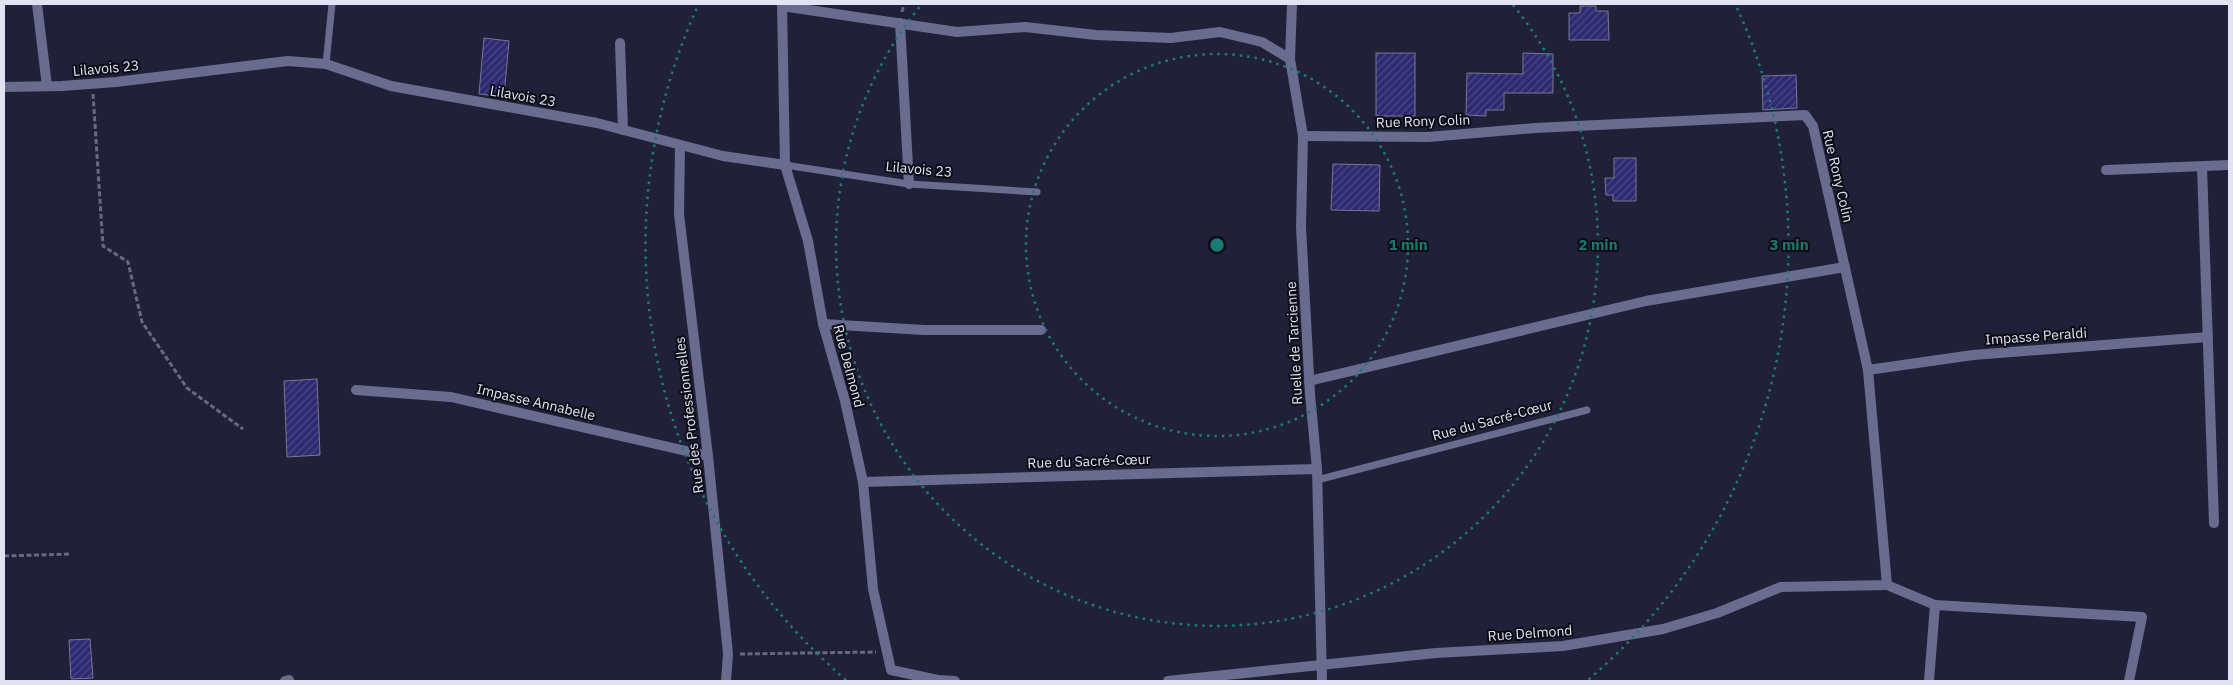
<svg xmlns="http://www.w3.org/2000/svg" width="2233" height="685" font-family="'IBM Plex Sans',sans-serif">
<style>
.building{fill:url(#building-hatch);stroke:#757894}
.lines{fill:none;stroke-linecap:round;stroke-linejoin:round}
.path{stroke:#68697d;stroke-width:3;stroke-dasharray:5 2.5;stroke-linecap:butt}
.lane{stroke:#696c8e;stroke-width:7}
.street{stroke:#696c8e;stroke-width:10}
.ring{fill:none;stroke:#1a7b75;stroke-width:2.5;stroke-dasharray:2.5 5}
.labels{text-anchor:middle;stroke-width:4;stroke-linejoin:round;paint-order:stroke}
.street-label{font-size:14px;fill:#e1e3f3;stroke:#0b0c16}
.centre{fill:#1a7b75;stroke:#0b0c16;stroke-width:2.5}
.ring-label{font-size:15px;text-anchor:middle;font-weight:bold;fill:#1a7b75;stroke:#0b0c16;stroke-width:4;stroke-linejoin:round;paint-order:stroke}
</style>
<defs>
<pattern id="building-hatch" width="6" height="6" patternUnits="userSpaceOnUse" patternTransform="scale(1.25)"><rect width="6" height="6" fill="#2e2970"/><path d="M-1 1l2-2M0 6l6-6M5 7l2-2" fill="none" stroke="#4c4885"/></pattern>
</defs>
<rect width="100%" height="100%" fill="#202138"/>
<!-- building -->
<g class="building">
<polygon points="1580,6 1596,6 1596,11 1608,11 1609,40 1569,40 1569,13 1580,13"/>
<polygon points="484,38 509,41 504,97 479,94"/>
<rect x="1376" y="53" width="39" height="63"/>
<polygon points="1523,53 1553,54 1553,93 1504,93 1504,110 1486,110 1486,116 1466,115 1467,73 1523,74"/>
<polygon points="1796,75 1797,108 1763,110 1762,76"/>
<polygon points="1614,158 1636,158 1636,201 1613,201 1613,195 1606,195 1605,178 1614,178"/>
<polygon points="1333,164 1380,165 1379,211 1331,210"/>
<polygon points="317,379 320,455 287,457 284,381"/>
<polygon points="90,639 93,678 71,679 69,640"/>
</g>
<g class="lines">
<!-- path -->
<g class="path">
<polyline points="902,12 904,4"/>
<polyline points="93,94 103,246 128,262 142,322 187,388 243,429"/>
<polyline points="4,556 71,554"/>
<polyline points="740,654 876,652"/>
</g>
<!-- lane -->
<g class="lane">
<polyline points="326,64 332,4"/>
<polyline points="785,165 909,184 1037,192"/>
<polyline points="1317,480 1587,410"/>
</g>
<!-- street -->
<g class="street">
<polyline points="37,4 47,86"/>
<polyline points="782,4 785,165 808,241 823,324 845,401 863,482 873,589 891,670 938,680 955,681"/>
<polyline points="1292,4 1290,59 1303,136 1301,227 1310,394 1317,469 1322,681"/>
<polyline points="782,6 957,32 1025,27 1096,35 1171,38 1220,32 1262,42 1290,59"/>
<polyline points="900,23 909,184"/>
<polyline points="620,43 623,130"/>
<polyline points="4,87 62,86 116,82 288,61 326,64 391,86 597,123 723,156 785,165"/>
<polyline points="1303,136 1428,137 1535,128 1805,115 1813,126 1868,370 1887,585 1935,605 1929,681"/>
<polyline points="680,145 679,214 708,456 728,654 726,681"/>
<polyline points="2202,167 2214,523"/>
<polyline points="2106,170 2229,165"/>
<polyline points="823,324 924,330 1041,330"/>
<polyline points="1868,370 1973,355 2208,337"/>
<polyline points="1309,381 1646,301 1845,267"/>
<polyline points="356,390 451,397 708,456"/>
<polyline points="863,482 1317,469"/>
<polyline points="1935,605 2142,617 2129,681"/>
<polyline points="285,681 289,680"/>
<polyline points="1168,681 1436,653 1563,646 1663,629 1717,613 1781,587 1887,585"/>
</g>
</g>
<!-- distance rings -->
<g class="ring">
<circle cx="1217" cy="245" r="191"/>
<path d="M1513 5A381 381 0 1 1 921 5"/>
<path d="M846 680A572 572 0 0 1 697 8M1737 8A572 572 0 0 1 1588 680"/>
</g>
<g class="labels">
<!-- street labels -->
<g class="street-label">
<text transform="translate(106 68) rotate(-5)" y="5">Lilavois 23</text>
<text transform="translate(523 96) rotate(10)" y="5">Lilavois 23</text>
<text transform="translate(1423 121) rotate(-2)" y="5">Rue Rony Colin</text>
<text transform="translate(919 169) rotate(5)" y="5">Lilavois 23</text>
<text transform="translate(1838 176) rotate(77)" y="5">Rue Rony Colin</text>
<text transform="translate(2036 336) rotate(-4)" y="5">Impasse Peraldi</text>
<text transform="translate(1294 343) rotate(-93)" y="5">Ruelle de Tarcienne</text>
<text transform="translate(849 366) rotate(75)" y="5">Rue Delmond</text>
<text transform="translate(536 402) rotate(13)" y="5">Impasse Annabelle</text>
<text transform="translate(689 415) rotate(-97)" y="5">Rue des Professionnelles</text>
<text transform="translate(1492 420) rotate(-15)" y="5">Rue du Sacré-Cœur</text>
<text transform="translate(1089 461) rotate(-2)" y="5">Rue du Sacré-Cœur</text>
<text transform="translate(1530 633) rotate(-4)" y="5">Rue Delmond</text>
</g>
</g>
<circle cx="1217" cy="245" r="8" class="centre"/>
<g class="ring-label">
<text x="1408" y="250">1 min</text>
<text x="1598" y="250">2 min</text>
<text x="1789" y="250">3 min</text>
</g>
<!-- border -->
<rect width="2233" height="685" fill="none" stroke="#e1e3f3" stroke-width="10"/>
</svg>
